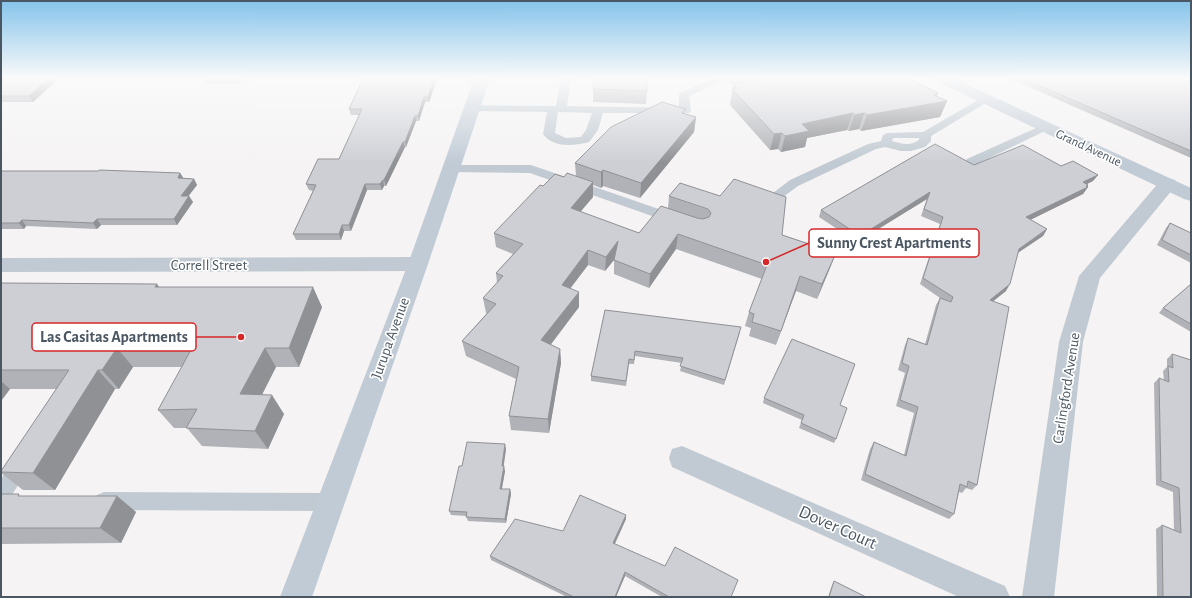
<svg xmlns="http://www.w3.org/2000/svg" width="1192" height="598" font-family="'Alegreya Sans',sans-serif">
<style>
.lines{fill:none;stroke-linecap:round;stroke-linejoin:round}
.lane{fill:#c1cad2;fill-rule:evenodd}
.street{fill:#c1cad2;fill-rule:evenodd}
.secondary{fill:#c1cbd6;fill-rule:evenodd}
.wall{fill:#b0b2b7}
.shaded-wall{fill:#909195}
.building{fill:#cdcfd5;stroke:#909195}
.labels{text-anchor:middle;stroke-width:3.5;stroke-linejoin:round;paint-order:stroke}
.far-street-label{font-size:13px;fill:#4a5661;stroke:#fff}
.street-label{font-size:15px;fill:#4a5661;stroke:#fff}
.near-street-label{font-size:18px;fill:#4a5661;stroke:#fff}
.leader{fill:none;stroke:#d62828;stroke-width:1.5}
.callout-dot{fill:#d62828;stroke:#fff;stroke-width:1.5}
.callout{fill:#fff;stroke:#d62828;stroke-width:1.5}
.callout-label{font-size:16px;text-anchor:middle;font-weight:bold;fill:#4a5661}
</style>
<rect width="100%" height="100%" fill="#f5f3f3"/>
<g class="lines">
<!-- lane -->
<g class="lane">
<path d="M 561,79 L 571,79 L 567,106 L 679,108 L 679,95 L 680,93 L 711,79 L 724,79 L 723,81 L 689,96 L 691,111 L 689,113 L 603,113 L 598,130 L 589,142 C 574,146 553,148 543,134 L 547,112 L 472,111 L 467,108 L 472,105 L 556,106 ZM 558,112 L 592,113 L 586,130 L 581,137 L 566,138 L 555,133 Z"/>
<path d="M 985,96 L 990,99 L 989,101 L 931,136 L 931,141 L 925,147 L 911,151 L 901,151 L 885,147 L 876,149 L 798,186 L 775,203 L 765,203 L 764,200 L 790,180 L 868,144 L 881,141 L 883,135 L 887,133 L 923,132 ZM 893,138 L 919,138 L 919,140 C 911,146 902,144 892,141 Z"/>
<polygon points="1045,124 1049,125 1051,127 1049,129 975,165 967,165 965,162 967,159"/>
<polygon points="451,165 531,165 679,216 681,219 679,222 674,223 669,222 530,173 447,172 445,169 447,166"/>
<polygon points="22,457 29,459 31,465 8,501 1,504 1,479 15,459"/>
<polygon points="104,492 331,493 338,496 341,502 338,508 331,511 104,510 97,507 94,501 97,495"/>
</g>
<!-- street -->
<g class="street">
<polygon points="1168,178 1175,180 1177,184 1100,278 1083,342 1054,597 1022,597 1059,342 1079,276 1161,180"/>
<polygon points="418,257 425,259 428,264 425,269 418,271 1,272 1,258"/>
<polygon points="682,446 1005,586 1010,597 959,597 672,467 669,458 672,449"/>
</g>
<!-- secondary -->
<g class="secondary">
<polygon points="474,79 490,79 428,264 312,597 280,597 408,264"/>
<polygon points="935,79 955,79 1191,188 1191,201 1184,199 938,82"/>
</g>
</g>
<!-- wall -->
<g class="wall">
<polygon points="1,79 58,79 33,102 1,102"/>
<polygon points="203,79 242,79 238,84 205,84"/>
<polygon points="363,79 437,79 429,102 425,102 419,121 416,121 406,147 405,147 386,186 384,186 382,190 367,190 351,231 344,231 341,240 296,240 293,234 313,191 309,190 306,184 339,159 359,115 351,115 349,109"/>
<polygon points="725,79 909,79 936,96 947,101 940,117 861,131 859,129 849,131 847,130 807,138 805,147 781,152 778,149 770,150 730,105 733,85 725,80"/>
<polygon points="1011,79 1191,79 1191,158"/>
<polygon points="593,89 647,91 646,104 593,102"/>
<polygon points="685,114 696,117 694,132 640,198 603,186 601,188 593,185 593,197 580,212 639,233 668,208 669,196 836,253 830,268 817,299 796,291 776,345 749,336 751,328 745,326 749,312 762,279 676,249 649,288 614,274 614,260 605,271 588,265 570,289 579,307 550,344 560,349 561,363 549,433 511,430 509,416 516,379 466,356 462,341 487,313 486,313 483,298 497,283 496,273 513,254 496,247 494,233 543,186 564,177 576,176 575,163"/>
<polygon points="974,165 1061,166 1098,175 1093,181 1087,184 1088,185 1087,186 1088,187 1083,194 1030,220 1047,229 1043,236 1018,253 1006,291 993,301 977,485 972,490 966,488 962,493 959,492 954,514 949,519 861,480 870,449 874,442 904,455 914,413 896,406 905,373 898,370 905,345 908,338 925,344 936,305 940,298 920,284 940,224 921,216 927,199 857,242 819,217 821,210"/>
<polygon points="1,171 180,173 183,178 194,179 197,185 188,196 189,196 193,202 177,225 101,225 97,229 26,226 24,229 1,229"/>
<polygon points="1170,223 1191,233 1191,263 1157,245 1166,228"/>
<polygon points="1,283 157,284 159,287 322,307 299,367 276,367 262,395 284,414 268,449 202,446 187,428 174,428 158,410 182,367 133,367 119,389 115,389 55,490 23,490 1,473 1,471 57,389 10,389 1,401"/>
<polygon points="1191,284 1191,332 1159,313 1163,308"/>
<polygon points="605,310 740,332 724,385 680,371 682,363 635,356 634,364 629,364 626,386 591,381 591,376"/>
<polygon points="1172,354 1191,597 1157,597 1156,529 1162,525 1174,530 1173,492 1156,485 1154,383 1159,378 1164,380 1163,371 1167,367 1167,359"/>
<polygon points="764,398 840,405 836,439 834,443 799,428 802,420 763,403"/>
<polygon points="506,449 503,466 505,471 502,489 510,489 511,494 506,523 468,521 466,516 451,515 449,511 462,466"/>
<polygon points="1,494 22,496 117,496 136,512 121,543 1,544"/>
<polygon points="626,515 626,519 615,544 731,597 662,597 625,576 616,597 567,597 491,560 490,556 563,531"/>
<polygon points="834,581 866,597 828,597 832,585"/>
</g>
<!-- shaded-wall -->
<g class="shaded-wall">
<polygon points="48,79 58,79 33,102 29,96"/>
<polygon points="236,79 242,79 238,84"/>
<polygon points="434,79 437,79 429,102 428,97"/>
<polygon points="938,93 933,103 947,101 940,117 861,131 867,115 934,95"/>
<polygon points="424,97 425,102 419,121 418,116"/>
<polygon points="853,113 847,130 807,138 805,147 781,152 785,136 802,124"/>
<polygon points="864,113 859,129 849,131 854,115"/>
<polygon points="415,116 416,121 406,147 405,142"/>
<polygon points="696,117 694,132 640,198 641,183"/>
<polygon points="782,133 778,149 770,150 774,134"/>
<polygon points="403,142 405,147 386,186 384,180"/>
<polygon points="603,170 603,186 601,188 601,172"/>
<polygon points="180,173 184,179 178,178"/>
<polygon points="1098,175 1093,181 1079,188 1083,182"/>
<polygon points="194,179 197,185 184,202 181,196"/>
<polygon points="383,180 384,186 382,190 380,184"/>
<polygon points="593,182 593,197 571,223 571,208"/>
<polygon points="365,184 367,190 351,231 349,225"/>
<polygon points="1088,185 1085,189 1088,187 1083,194 1022,224 1026,217"/>
<polygon points="930,192 927,199 857,242 860,236"/>
<polygon points="189,196 193,202 177,225 174,219"/>
<polygon points="97,219 101,225 97,229 93,223"/>
<polygon points="22,220 26,226 24,229 19,223"/>
<polygon points="342,225 344,231 341,240 339,234"/>
<polygon points="1047,229 1043,236 1014,255 1019,249"/>
<polygon points="678,234 676,249 649,288 650,274"/>
<polygon points="618,241 618,255 605,271 606,257"/>
<polygon points="588,250 588,265 562,299 562,285"/>
<polygon points="836,253 830,268 817,299 822,284"/>
<polygon points="800,276 796,291 776,345 781,331"/>
<polygon points="157,284 170,303 155,287"/>
<polygon points="1010,284 1006,291 986,307 990,300"/>
<polygon points="313,287 322,307 299,367 289,348"/>
<polygon points="579,292 579,307 543,355 541,340"/>
<polygon points="117,348 133,367 119,389 102,370"/>
<polygon points="265,348 276,367 253,412 240,394"/>
<polygon points="560,349 561,363 549,433 548,419"/>
<polygon points="98,370 115,389 55,490 33,473"/>
<polygon points="1,381 10,389 1,401"/>
<polygon points="272,395 284,414 268,449 255,431"/>
<polygon points="505,444 506,449 503,471 502,466"/>
<polygon points="504,466 505,471 501,493 500,489"/>
<polygon points="510,489 511,494 506,523 505,519"/>
<polygon points="117,496 136,512 121,543 100,528"/>
<polygon points="626,515 626,519 613,547 613,543"/>
<polygon points="625,572 625,576 616,597 615,597"/>
</g>
<!-- building -->
<g class="building">
<polygon points="1,79 48,79 29,96 1,96"/>
<polygon points="363,79 434,79 428,97 424,97 418,116 415,116 405,142 403,142 384,180 383,180 380,184 365,184 349,225 342,225 339,234 293,234 316,185 306,184 318,159 339,159 362,109 349,109"/>
<polygon points="594,79 647,79 647,91 593,89"/>
<polygon points="752,79 909,79 938,93 934,95 947,101 867,115 864,113 854,115 853,113 802,124 809,131 785,136 782,133 774,134 732,89 737,88 733,84 755,80"/>
<polygon points="1024,79 1191,79 1191,151"/>
<polygon points="662,102 686,109 682,113 696,117 641,183 603,170 601,172 575,163 611,127"/>
<polygon points="935,144 974,165 1023,145 1061,166 1073,161 1098,175 1083,182 1088,185 1086,186 1088,187 1026,217 1047,229 1019,249 1010,284 990,300 1009,307 977,485 968,481 967,487 960,484 954,514 865,474 874,442 906,456 918,407 900,400 909,366 902,363 908,338 927,345 940,298 951,302 953,297 923,278 943,217 924,209 930,192 860,236 821,210"/>
<polygon points="100,170 180,173 178,178 194,179 181,196 189,196 174,219 97,219 93,223 22,220 19,223 1,223 1,171 98,171"/>
<polygon points="567,173 593,182 571,208 639,233 661,206 697,218 703,219 709,217 711,213 708,209 669,196 680,183 720,196 734,179 786,197 782,235 836,253 822,284 800,276 781,331 752,322 754,314 749,312 767,265 678,234 650,274 614,260 618,241 606,257 588,250 562,285 579,292 541,340 560,349 548,419 509,416 519,367 462,341 496,304 483,298 503,276 496,273 523,244 494,233 540,185 543,186 555,174 564,177"/>
<polygon points="1170,223 1191,233 1191,255 1162,240"/>
<polygon points="1,283 157,284 155,287 313,287 289,348 265,348 240,394 272,395 255,431 186,428 197,409 158,410 192,348 117,348 102,370 98,370 33,473 1,472 1,471 69,370 1,370"/>
<polygon points="1191,284 1191,324 1163,308"/>
<polygon points="605,310 741,327 725,380 680,366 683,358 635,351 634,360 629,359 626,381 591,376"/>
<polygon points="792,339 855,364 840,405 847,408 836,439 801,423 804,415 764,398"/>
<polygon points="1172,354 1191,360 1191,597 1163,597 1162,525 1181,533 1179,488 1161,481 1159,378 1169,382 1168,366 1173,368"/>
<polygon points="467,442 505,444 502,466 504,466 500,489 510,489 505,519 466,517 467,512 449,511 459,466 462,466"/>
<polygon points="1,494 19,494 18,496 117,496 100,528 1,528"/>
<polygon points="580,495 626,515 613,543 665,566 675,547 738,580 731,597 669,597 625,572 615,597 574,597 490,556 515,519 563,531"/>
<polygon points="834,581 866,597 829,597"/>
</g>
<!-- sky -->
<linearGradient id="sky" x2="0" y2="1"><stop stop-color="#85c3ea"/><stop offset="0.48" stop-color="#fafafa"/><stop offset="1" stop-color="#fafafa" stop-opacity="0"/></linearGradient>
<rect width="1192" height="163" fill="url(#sky)"/>
<g class="labels">
<!-- far-street labels -->
<g class="far-street-label">
<text transform="translate(1089 147) rotate(25)" y="5">Grand Avenue</text>
</g>
<!-- street labels -->
<g class="street-label">
<text x="209" y="270">Correll Street</text>
<text transform="translate(390 338) rotate(-70)" y="5">Jurupa Avenue</text>
<text transform="translate(1066 388) rotate(-81)" y="5">Carlingford Avenue</text>
</g>
<!-- near-street labels -->
<g class="near-street-label">
<text transform="translate(838 527) rotate(24)" y="6">Dover Court</text>
</g>
</g>
<!-- callouts -->
<path class="leader" d="M766 262L809 243M241 337L196 337"/>
<g class="callout-dot">
<circle cx="766" cy="262" r="4"/>
<circle cx="241" cy="337" r="4"/>
</g>
<g class="callout">
<rect x="809" y="229" width="170" height="28" rx="4"/>
<rect x="32" y="323" width="164" height="28" rx="4"/>
</g>
<g class="callout-label">
<text x="894" y="248">Sunny Crest Apartments</text>
<text x="114" y="342">Las Casitas Apartments</text>
</g>
<!-- border -->
<rect width="1192" height="598" fill="none" stroke="#4a5661" stroke-width="4"/>
</svg>
